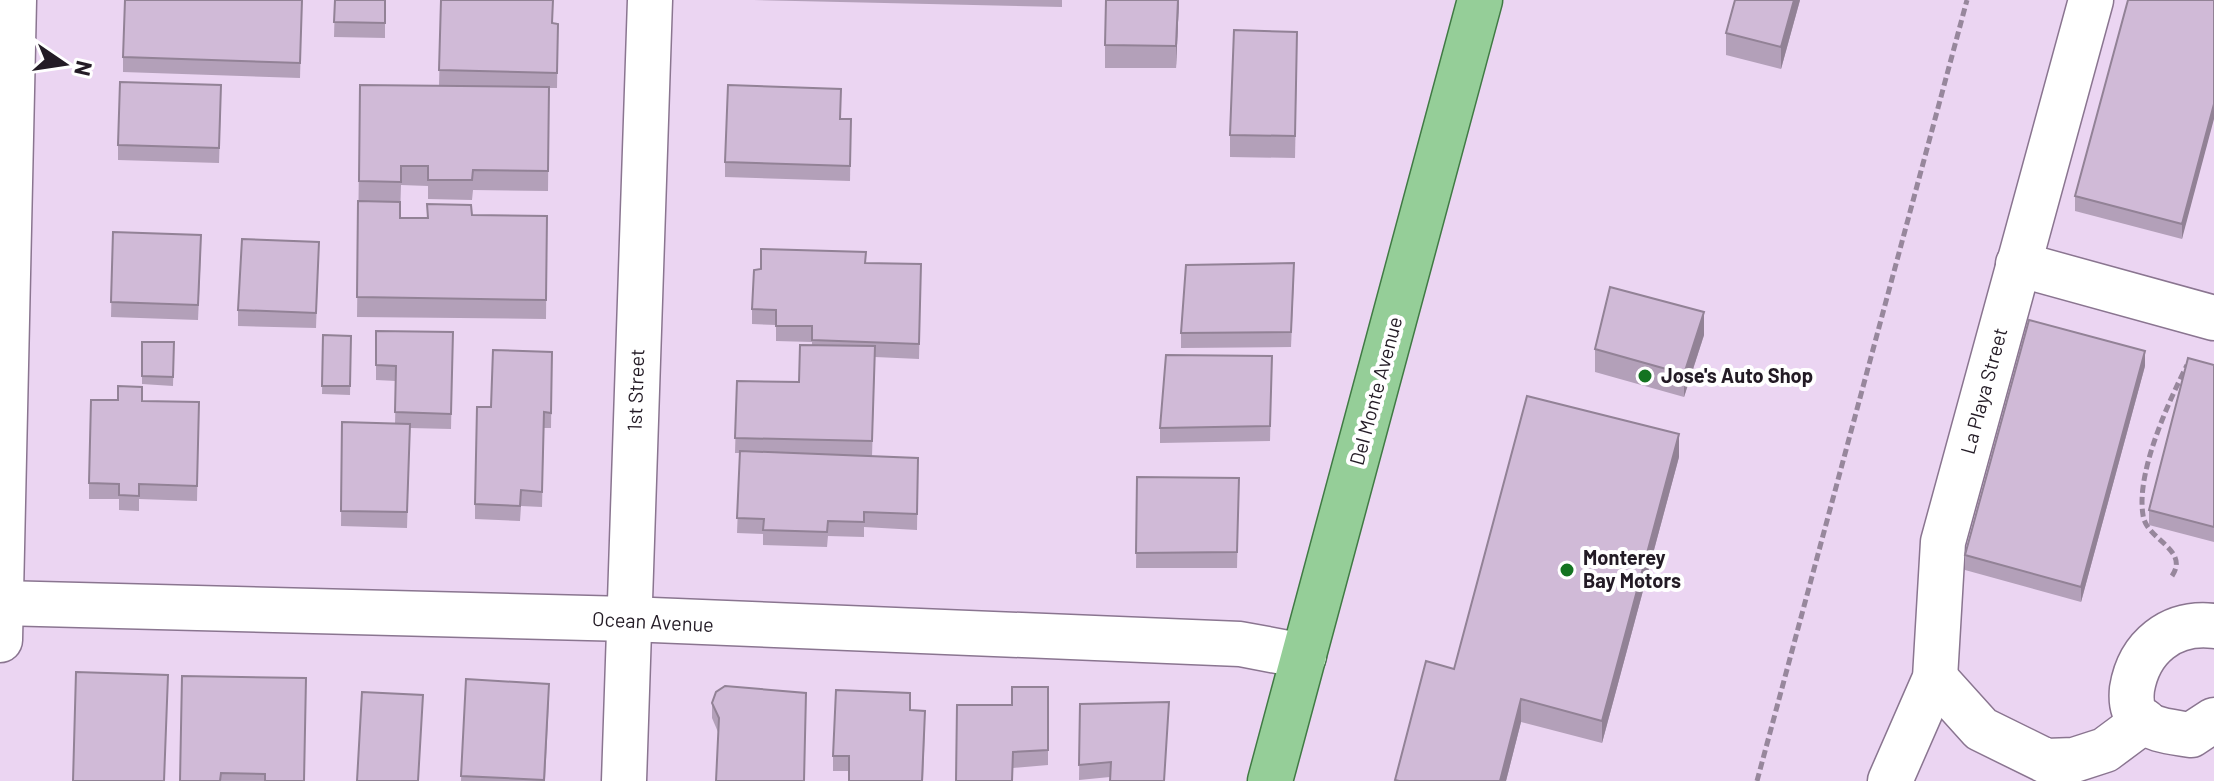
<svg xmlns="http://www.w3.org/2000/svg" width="2214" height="781" font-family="Barlow,sans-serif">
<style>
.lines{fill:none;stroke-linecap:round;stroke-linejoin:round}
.minor-casing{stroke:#8a7590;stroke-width:47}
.major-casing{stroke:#407a44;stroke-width:47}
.path{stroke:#97879c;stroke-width:5;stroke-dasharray:8 4;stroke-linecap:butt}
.minor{stroke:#fff;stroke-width:44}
.major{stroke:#95ce98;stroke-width:44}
.wall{fill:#b3a0b9}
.shaded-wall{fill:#928296}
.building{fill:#d0bad7;stroke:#928296;stroke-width:2}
.poi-dot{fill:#147321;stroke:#fff;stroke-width:3}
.labels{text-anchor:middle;stroke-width:8;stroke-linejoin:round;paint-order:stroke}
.poi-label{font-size:20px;font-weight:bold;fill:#231b25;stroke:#fff;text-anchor:start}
.street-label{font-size:20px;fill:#231b25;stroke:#fff}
</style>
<rect width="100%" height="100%" fill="#ebd5f2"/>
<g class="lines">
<defs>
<g id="minor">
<polyline points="2018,264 2214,318"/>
<polyline points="0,603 628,619 1240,644 1304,656"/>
<path d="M 2214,626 C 2171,621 2139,647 2132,689 C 2131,699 2131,710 2139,718 C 2152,731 2173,732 2191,735 L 2214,720"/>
<polyline points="0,640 14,0"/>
<polyline points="1935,678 1981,729 2046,761 2074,760 2105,750 2144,721"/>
<polyline points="624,781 650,0"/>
<polyline points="1890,781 1935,678 1943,542 2091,0"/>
</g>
<polyline id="major" points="1270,781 1480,0"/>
</defs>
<!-- minor casing -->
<use href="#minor" class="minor-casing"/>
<!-- major casing -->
<use href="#major" class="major-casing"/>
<!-- path -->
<g class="path">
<path d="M 2172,576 C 2190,549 2146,540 2143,515 C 2136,473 2168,403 2187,365"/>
<polyline points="1757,781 1967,0"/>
</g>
<!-- minor -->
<use href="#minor" class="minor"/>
<!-- major -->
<use href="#major" class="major"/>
</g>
<!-- wall -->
<g class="wall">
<polygon points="302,0 300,78 123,72 123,57"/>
<polygon points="335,0 385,0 385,38 334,37"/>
<polygon points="441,0 558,24 557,88 549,88 548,191 473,190 472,200 428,199 428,186 401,185 400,218 427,218 472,215 547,216 546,319 357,317 360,85 439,86"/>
<polygon points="754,0 1062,0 1062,7"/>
<polygon points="1179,0 1176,68 1105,68 1105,45"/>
<polygon points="1800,0 1781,69 1726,55 1726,33"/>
<polygon points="2214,0 2182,239 2075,211 2075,196"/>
<polygon points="1297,54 1295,158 1230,157 1230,135"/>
<polygon points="221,100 219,163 118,160 118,145"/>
<polygon points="840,119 851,119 850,181 725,177 725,162"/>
<polygon points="113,232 201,250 198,320 111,317"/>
<polygon points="319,242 316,328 238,326 238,310"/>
<polygon points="866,263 921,264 919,359 875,357 872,456 918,458 917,530 864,527 864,537 828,536 827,547 763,545 763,534 737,533 740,453 735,453 737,381 799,382 812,345 812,342 776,341 776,325 752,324 752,309"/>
<polygon points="1294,278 1291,347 1181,348 1181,333"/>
<polygon points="376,331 453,332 451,429 410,428 407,528 341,526 342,422 395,424 396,381 376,380"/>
<polygon points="323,335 351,336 350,395 322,394"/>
<polygon points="1704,335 1684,397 1595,372 1595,349"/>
<polygon points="142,342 174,342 173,386 142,384"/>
<polygon points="552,352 551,428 544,428 542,507 521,506 520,521 475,519 475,504 491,407"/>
<polygon points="1272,356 1270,441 1160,443 1160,428"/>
<polygon points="2214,365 2214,542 2149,525 2149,510"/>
<polygon points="2145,366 2081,602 1965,570 1965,555"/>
<polygon points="142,401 199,402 197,501 139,499 139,511 119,510 119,499 89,499 89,483"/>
<polygon points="1679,457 1602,743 1521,722 1506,781 1395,781 1426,661 1454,669"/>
<polygon points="1137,477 1239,478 1237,568 1136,568"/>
<polygon points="182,676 304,781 180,781"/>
<polygon points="466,679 549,699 545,781 461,781"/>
<polygon points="725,686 718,732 712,718 712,703"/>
<polygon points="1048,687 1048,765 1013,768 1012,705"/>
<polygon points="1080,704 1169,717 1110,777 1079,780"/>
<polygon points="910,710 925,726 923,781 849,781 849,771 833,771 833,756"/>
</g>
<!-- shaded-wall -->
<g class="shaded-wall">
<polygon points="1178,0 1179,0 1176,68 1176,46"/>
<polygon points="1794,0 1800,0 1781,69 1781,47"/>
<polygon points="2214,104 2214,119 2182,239 2182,224"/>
<polygon points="1704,312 1704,335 1684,397 1684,374"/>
<polygon points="2145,351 2145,366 2081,602 2081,587"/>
<polygon points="1679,434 1679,457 1602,743 1602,721"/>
<polygon points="1521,699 1521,722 1506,781 1500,781"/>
</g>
<!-- building -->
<g class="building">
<polygon points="125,0 302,0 300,63 123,57"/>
<polygon points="335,0 385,0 385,23 334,22"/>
<polygon points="441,0 553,0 552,23 558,24 557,73 439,70"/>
<polygon points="1106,0 1178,0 1176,46 1105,45"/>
<polygon points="1735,0 1794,0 1781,47 1726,33"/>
<polygon points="2128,0 2214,0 2214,104 2182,224 2075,196"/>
<polygon points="1234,30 1297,32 1295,136 1230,135"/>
<polygon points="120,82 221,85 219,148 118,145"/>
<polygon points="360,85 549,87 548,171 473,170 472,180 428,180 428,166 401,166 401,182 359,181"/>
<polygon points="728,85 841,89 840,119 851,119 850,166 725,162"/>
<polygon points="358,201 400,202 400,218 428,218 427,204 471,205 472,215 547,216 546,300 357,297"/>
<polygon points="113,232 201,235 198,305 111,302"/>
<polygon points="242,239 319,242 316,313 238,310"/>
<polygon points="761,249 866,252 865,263 921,264 919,344 812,340 812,326 776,326 776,310 752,309 754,270 761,269"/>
<polygon points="1294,263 1291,332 1181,333 1186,265"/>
<polygon points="1610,287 1704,312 1684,374 1595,349"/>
<polygon points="2029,320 2145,351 2081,587 1965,555"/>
<polygon points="376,331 453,332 451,414 395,412 396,366 376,365"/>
<polygon points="323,335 351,336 350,386 322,386"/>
<polygon points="142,342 174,342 173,377 142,376"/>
<polygon points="800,345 875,346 872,441 735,438 737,381 799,382"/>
<polygon points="493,350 552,352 551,413 544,412 542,492 521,490 520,506 475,504 477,407 491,407"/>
<polygon points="1166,355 1272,356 1270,426 1160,428"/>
<polygon points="2188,358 2214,365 2214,527 2149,510"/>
<polygon points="118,386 142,387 142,401 199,402 197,486 139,484 139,496 119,495 119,484 89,483 91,400 118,400"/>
<polygon points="1527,396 1679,434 1602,721 1521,699 1500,781 1399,781 1395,780 1426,661 1454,669"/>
<polygon points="342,422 410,424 407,512 341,511"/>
<polygon points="740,451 918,458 917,514 864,512 864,522 828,521 827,532 763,530 764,519 737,518"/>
<polygon points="1137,477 1239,478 1237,552 1136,553"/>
<polygon points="76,672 168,675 164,781 73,781"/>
<polygon points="182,676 306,678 304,781 265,781 265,774 221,773 220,781 180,781"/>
<polygon points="466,679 549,684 544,780 461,776"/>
<polygon points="725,686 806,693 804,781 716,781 719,718 712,703 716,692"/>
<polygon points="1012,687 1048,687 1048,750 1013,752 1012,781 956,781 957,705 1012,705"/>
<polygon points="836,690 910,693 910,710 925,711 922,781 849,781 849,756 833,756"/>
<polygon points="362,692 423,695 418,781 357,781"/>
<polygon points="1169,702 1164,781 1110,781 1111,762 1079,765 1080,704"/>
</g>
<!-- markers -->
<g class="poi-dot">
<circle cx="1645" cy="376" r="8"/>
<circle cx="1567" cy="570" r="8"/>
</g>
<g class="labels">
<!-- poi labels -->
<g class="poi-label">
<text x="1661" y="383">Jose's Auto Shop</text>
<text x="1583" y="565">Monterey<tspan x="1583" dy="23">Bay Motors</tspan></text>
</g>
<!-- street labels -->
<g class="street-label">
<text transform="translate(636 390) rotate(-88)" y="7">1st Street</text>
<text transform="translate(1376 391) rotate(-75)" y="7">Del Monte Avenue</text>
<text transform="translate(1984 391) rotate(-75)" y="7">La Playa Street</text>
<text transform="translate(653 622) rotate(3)" y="7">Ocean Avenue</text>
</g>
</g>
<!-- north arrow -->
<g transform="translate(64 64) rotate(103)" stroke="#ffffff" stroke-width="6" paint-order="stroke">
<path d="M0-6L14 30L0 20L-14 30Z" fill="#231b25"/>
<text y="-12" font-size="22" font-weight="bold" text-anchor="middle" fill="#231b25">N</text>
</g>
</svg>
